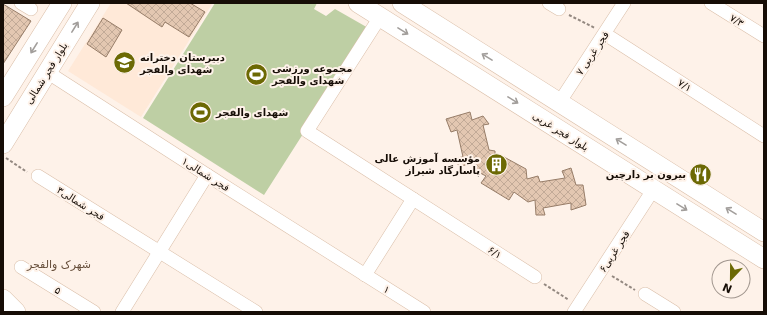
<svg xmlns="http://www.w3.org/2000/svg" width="767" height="315" font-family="'DejaVu Sans','Noto Naskh Arabic',sans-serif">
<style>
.built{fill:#ffe9d8}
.pitch{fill:#becfa4}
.building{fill:url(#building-cross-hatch);stroke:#977d68}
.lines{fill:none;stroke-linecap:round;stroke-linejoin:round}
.minor-casing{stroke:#dabea8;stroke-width:14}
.secondary-casing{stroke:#dabea8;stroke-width:20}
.path{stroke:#938880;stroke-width:2;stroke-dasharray:3 2;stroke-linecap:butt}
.minor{stroke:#fff;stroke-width:13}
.secondary{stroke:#fff;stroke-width:19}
.oneway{stroke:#a29e9b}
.labels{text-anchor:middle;stroke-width:4;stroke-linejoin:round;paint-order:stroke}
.street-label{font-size:10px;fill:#160d06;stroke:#fef2e9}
.poi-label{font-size:10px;font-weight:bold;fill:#160d06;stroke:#fef2e9;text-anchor:start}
.neighbourhood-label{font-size:11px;fill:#674f3b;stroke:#fef2e9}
</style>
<defs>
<pattern id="building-cross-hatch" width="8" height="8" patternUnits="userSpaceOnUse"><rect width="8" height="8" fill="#e3c7b1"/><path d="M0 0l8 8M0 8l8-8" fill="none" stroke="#c2aa97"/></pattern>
</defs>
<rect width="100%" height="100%" fill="#fef2e9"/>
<!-- built -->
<polygon class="built" points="111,3 210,3 212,4 141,117 68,71"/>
<!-- pitch -->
<polygon class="pitch" points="215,3 317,3 314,9 326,16 335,9 370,29 264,195 143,118"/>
<!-- building -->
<g class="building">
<polygon points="126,3 190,3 205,12 189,37 165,22 162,27"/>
<polygon points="3,4 31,21 3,64"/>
<polygon points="103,18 122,30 106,57 87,44"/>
<polygon points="470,112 472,120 483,116 489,124 483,125 489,150 495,151 495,159 504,157 526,169 527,179 538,176 540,182 565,178 562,171 571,168 576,185 583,185 586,205 571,210 571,203 543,208 545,215 536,215 535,200 528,202 514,192 509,200 481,183 486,176 476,171 474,162 459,167 456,158 463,157 457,130 451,132 446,119"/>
</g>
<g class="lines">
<defs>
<g id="minor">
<polyline points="21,3 31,9"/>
<polyline points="549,3 559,9"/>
<polyline points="711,3 764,36"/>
<polyline points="380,17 307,131 535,277"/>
<polyline points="605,34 764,136"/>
<polyline points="47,72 207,175 424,312"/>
<polyline points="559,103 624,3"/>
<polyline points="38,176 256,312"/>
<polyline points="21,267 94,312"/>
<polyline points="365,275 413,199"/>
<polyline points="645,294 674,312"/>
<polyline points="122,312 207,175"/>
<polyline points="574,312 653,190"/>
</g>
<g id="secondary">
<polyline points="358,3 764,259"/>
<polyline points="402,3 764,232"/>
<polyline points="3,97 62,3"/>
<polyline points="3,144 90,3"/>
<polyline points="3,299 16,312"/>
</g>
</defs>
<!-- minor casing -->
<use href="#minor" class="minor-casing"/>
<!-- secondary casing -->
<use href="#secondary" class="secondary-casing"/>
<!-- path -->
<g class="path">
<polyline points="569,15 595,28"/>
<polyline points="6,158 27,172"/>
<polyline points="612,276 635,290"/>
<polyline points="544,284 569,300"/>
</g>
<!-- minor -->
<use href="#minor" class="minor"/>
<!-- secondary -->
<use href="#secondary" class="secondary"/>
</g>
<!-- one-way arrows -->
<defs><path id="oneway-shaft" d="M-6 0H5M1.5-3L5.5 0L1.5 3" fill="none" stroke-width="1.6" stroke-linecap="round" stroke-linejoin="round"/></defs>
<g class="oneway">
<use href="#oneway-shaft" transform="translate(75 27) rotate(-58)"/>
<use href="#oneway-shaft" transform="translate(403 31) rotate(32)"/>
<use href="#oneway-shaft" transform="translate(34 48) rotate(122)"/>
<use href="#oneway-shaft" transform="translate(487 57) rotate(-148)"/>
<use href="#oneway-shaft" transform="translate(513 100) rotate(32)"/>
<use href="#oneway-shaft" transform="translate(621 142) rotate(-148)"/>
<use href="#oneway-shaft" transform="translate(682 207) rotate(32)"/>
<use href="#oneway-shaft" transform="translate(731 211) rotate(-148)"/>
</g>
<!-- icons -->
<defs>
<symbol id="school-disc" viewBox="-11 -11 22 22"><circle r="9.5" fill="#6c6904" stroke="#fef2e9"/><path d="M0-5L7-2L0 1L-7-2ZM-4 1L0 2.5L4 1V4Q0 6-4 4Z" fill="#fff"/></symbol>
<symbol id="stadium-disc" viewBox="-11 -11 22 22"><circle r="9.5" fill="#6c6904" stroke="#fef2e9"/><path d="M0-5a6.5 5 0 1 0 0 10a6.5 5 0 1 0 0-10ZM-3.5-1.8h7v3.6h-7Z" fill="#fff"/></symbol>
<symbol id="building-disc" viewBox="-11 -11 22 22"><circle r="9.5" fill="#6c6904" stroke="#fef2e9"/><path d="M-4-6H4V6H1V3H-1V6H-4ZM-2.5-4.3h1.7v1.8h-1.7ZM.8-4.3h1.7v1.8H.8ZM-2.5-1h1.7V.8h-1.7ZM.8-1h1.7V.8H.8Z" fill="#fff"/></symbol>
<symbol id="restaurant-disc" viewBox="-11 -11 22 22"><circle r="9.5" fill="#6c6904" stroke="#fef2e9"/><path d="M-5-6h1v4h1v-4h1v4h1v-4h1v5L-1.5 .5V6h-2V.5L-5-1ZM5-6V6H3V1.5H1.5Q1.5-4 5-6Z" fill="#fff"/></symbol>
</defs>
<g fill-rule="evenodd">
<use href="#school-disc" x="112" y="50" width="25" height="25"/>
<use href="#stadium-disc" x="244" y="62" width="25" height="25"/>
<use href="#stadium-disc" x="188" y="100" width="25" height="25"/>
<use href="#building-disc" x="484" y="152" width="25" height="25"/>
<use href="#restaurant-disc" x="688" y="162" width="25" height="25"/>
</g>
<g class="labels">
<!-- street labels -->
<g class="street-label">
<text transform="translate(737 20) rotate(32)" y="4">۷/۳</text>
<text transform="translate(592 53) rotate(-56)" y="4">۷ فجر غربی</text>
<text transform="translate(46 73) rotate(-58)" y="4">بلوار فجر شمالی</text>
<text transform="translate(685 85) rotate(33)" y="4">۷/۱</text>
<text transform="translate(561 131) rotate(32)" y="4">بلوار فجر غربی</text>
<text transform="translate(206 174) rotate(32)" y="4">فجر شمالی۱</text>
<text transform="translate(81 203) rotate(32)" y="4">فجر شمالی۳</text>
<text transform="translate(614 251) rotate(-57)" y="4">فجر غربی۶</text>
<text transform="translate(495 252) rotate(33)" y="4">۶/۱</text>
<text transform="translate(387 289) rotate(33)" y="4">۱</text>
<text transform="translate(58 290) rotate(31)" y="4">۵</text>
</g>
<!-- poi labels -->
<g class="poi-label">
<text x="140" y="61">دبیرستان دخترانه<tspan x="140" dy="12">شهدای والفجر</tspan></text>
<text x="272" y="72">مجموعه ورزشی<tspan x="272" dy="12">شهدای والفجر</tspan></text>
<text x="216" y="116">شهدای والفجر</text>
<text x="480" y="162" text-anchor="end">مؤسسه آموزش عالی<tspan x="480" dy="12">پاسارگاد شیراز</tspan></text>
<text x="686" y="178" text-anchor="end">بیرون بر دارچین</text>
</g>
<!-- neighbourhood labels -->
<g class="neighbourhood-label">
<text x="59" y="268">شهرک والفجر</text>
</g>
</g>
<!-- border -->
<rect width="767" height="315" fill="none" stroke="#160d06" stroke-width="8"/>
<!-- north arrow -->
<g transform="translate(731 279) rotate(202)"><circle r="19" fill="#fef2e9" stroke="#a1968e"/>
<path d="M0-3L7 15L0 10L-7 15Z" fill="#6c6904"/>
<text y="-6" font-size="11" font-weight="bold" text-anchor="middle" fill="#160d06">N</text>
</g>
</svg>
